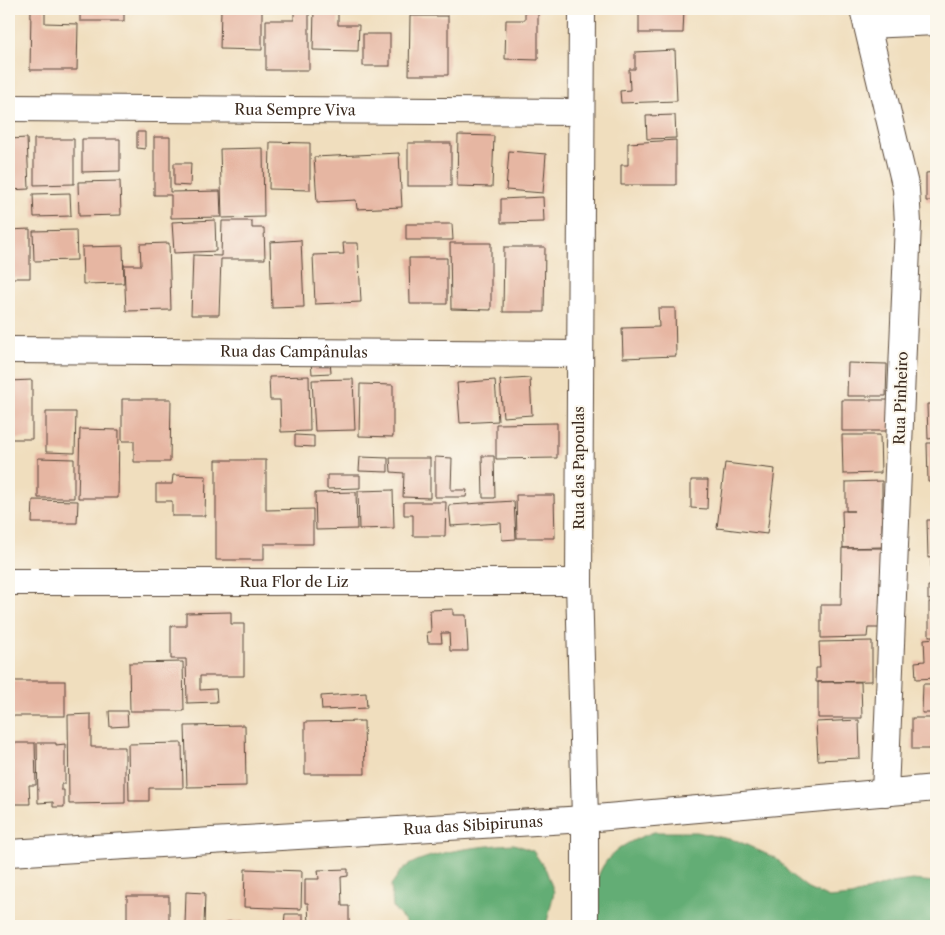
<svg xmlns="http://www.w3.org/2000/svg" width="945" height="935" font-family="'Libre Caslon Text',serif">
<style>
.forest{fill:#63ad74;stroke:#4f6c49}
.building{fill:#e6b6a2}
.lines{fill:none;stroke-linecap:round;stroke-linejoin:round}
.minor-casing{stroke:#564536;stroke-width:28}
.minor{stroke:#fff;stroke-width:26}
.labels{text-anchor:middle;stroke-width:4;stroke-linejoin:round;paint-order:stroke}
.street-label{font-size:15px;fill:#3b2a1e;stroke:#fbf7ec}
</style>
<rect width="100%" height="100%" fill="#fbf7ec"/>
<filter id="ink" filterUnits="userSpaceOnUse"><feTurbulence type="fractalNoise" baseFrequency=".02" numOctaves="2"/><feDisplacementMap in="SourceGraphic" scale="10" xChannelSelector="R" yChannelSelector="G"/><feConvolveMatrix kernelMatrix="1 2 1 2 8 2 1 2 1" color-interpolation-filters="sRGB"/></filter>
<filter id="wash" filterUnits="userSpaceOnUse"><feTurbulence type="fractalNoise" baseFrequency=".0096" numOctaves="4" result="noise"/><feDisplacementMap in="SourceGraphic" scale="20" xChannelSelector="R" yChannelSelector="G"/><feGaussianBlur stdDeviation="1.12" result="paint"/><feColorMatrix in="noise" values="0 0 0 0 0 0 0 0 0 0 0 0 0 0 0 0 0 1.4 0 .05"/><feComposite in="paint" operator="in"/></filter>
<g filter="url(#wash)">
<rect width="100%" height="100%" fill="#f0debe"/>
<!-- forest -->
<g class="forest">
<path d="M 654,832 L 697,832 L 738,841 L 777,859 L 791,875 L 809,889 L 829,898 L 851,896 L 891,883 L 912,880 L 935,882 L 936,885 L 936,918 L 927,926 L 595,926 C 595,912 593,894 597,880 C 605,852 629,841 654,832 Z"/>
<path d="M 514,844 L 533,851 L 546,870 L 554,892 L 546,926 L 421,926 L 409,925 L 393,908 L 391,885 C 395,880 398,874 402,870 C 420,852 489,845 514,844 Z"/>
</g>
<g id="blocks">
<!-- building -->
<g class="building">
<polygon points="31,9 45,9 45,23 78,24 77,70 30,70"/>
<rect x="80" y="9" width="44" height="12"/>
<polygon points="221,9 262,9 262,50 220,49"/>
<polygon points="294,9 309,9 309,70 266,70 266,20 294,20"/>
<polygon points="314,9 338,9 338,25 359,25 358,51 313,50"/>
<polygon points="525,9 538,9 538,60 505,59 506,20 525,20"/>
<polygon points="639,9 684,9 683,33 639,33"/>
<polygon points="410,16 448,16 448,75 409,75"/>
<rect x="363" y="34" width="27" height="32"/>
<polygon points="675,50 677,101 621,103 620,91 630,90 629,69 635,69 635,52"/>
<polygon points="675,115 676,138 647,139 646,116"/>
<polygon points="137,132 145,132 145,149 137,148"/>
<polygon points="458,135 494,136 492,187 457,186"/>
<polygon points="154,137 170,137 170,192 220,191 221,217 171,218 171,195 154,195"/>
<polygon points="27,138 29,189 9,190 9,139"/>
<polygon points="34,139 74,139 74,184 34,185"/>
<polygon points="82,139 120,139 120,171 82,172"/>
<polygon points="676,140 676,185 621,185 621,165 628,165 628,143"/>
<polygon points="270,142 310,143 310,190 269,189"/>
<rect x="408" y="143" width="43" height="43"/>
<polygon points="263,148 264,217 222,218 220,149"/>
<polygon points="509,151 546,154 543,193 506,190"/>
<polygon points="399,153 402,207 357,209 356,200 317,202 314,157"/>
<polygon points="174,163 191,163 190,186 174,185"/>
<polygon points="936,172 936,201 926,201 926,173"/>
<polygon points="120,181 121,215 79,216 78,182"/>
<polygon points="70,193 71,216 34,217 33,194"/>
<polygon points="543,197 544,222 501,223 501,199"/>
<polygon points="215,220 216,251 174,253 172,222"/>
<polygon points="222,221 252,221 252,228 264,228 265,259 221,259 219,315 191,315 193,255 221,256"/>
<polygon points="406,224 452,224 453,240 406,240"/>
<polygon points="30,229 30,278 9,278 9,230"/>
<polygon points="76,230 77,260 34,261 33,231"/>
<polygon points="301,240 304,307 272,308 270,242"/>
<polygon points="169,243 171,310 126,311 124,265 141,265 140,244"/>
<polygon points="343,243 358,243 361,302 315,304 313,255 344,254"/>
<polygon points="450,243 491,243 491,310 451,309"/>
<polygon points="123,246 124,283 83,284 82,247"/>
<polygon points="504,247 545,247 544,312 503,312"/>
<polygon points="409,258 447,258 447,304 410,304"/>
<polygon points="658,308 675,308 676,356 623,358 622,328 659,327"/>
<polygon points="330,360 331,373 312,374 311,361"/>
<polygon points="848,363 887,364 886,396 847,396"/>
<polygon points="309,376 310,431 281,432 280,400 270,400 269,377"/>
<polygon points="530,378 532,415 503,417 500,380"/>
<polygon points="353,379 355,430 315,431 312,380"/>
<polygon points="32,380 32,439 9,439 9,381"/>
<polygon points="495,380 498,421 460,423 457,383"/>
<polygon points="360,384 393,385 393,437 359,436"/>
<polygon points="122,399 171,399 170,462 134,462 134,441 122,441"/>
<polygon points="842,400 891,400 892,431 842,431"/>
<polygon points="927,404 936,404 936,438 928,439"/>
<polygon points="46,412 76,412 75,453 46,452"/>
<polygon points="557,423 557,458 496,459 496,424"/>
<polygon points="80,429 119,430 118,498 78,498"/>
<polygon points="295,435 314,436 314,447 295,446"/>
<polygon points="842,435 880,435 881,473 843,474"/>
<polygon points="927,443 936,443 936,482 928,482"/>
<polygon points="482,456 494,456 495,498 483,498"/>
<polygon points="360,457 388,458 388,472 359,471"/>
<polygon points="435,457 452,458 451,490 467,490 466,497 435,497"/>
<polygon points="38,458 74,459 74,498 38,498"/>
<polygon points="390,458 430,458 430,498 403,497 404,473 391,472"/>
<polygon points="216,460 266,460 266,510 313,509 313,544 264,544 264,560 216,560"/>
<polygon points="725,463 775,469 767,534 717,528"/>
<polygon points="173,475 206,476 205,516 172,516 172,501 156,501 156,484 172,484"/>
<polygon points="327,475 360,475 360,488 327,489"/>
<polygon points="691,480 708,480 707,509 691,508"/>
<polygon points="882,481 882,511 885,511 885,523 882,523 882,547 843,548 842,511 854,511 846,511 846,482"/>
<polygon points="393,490 394,528 359,529 358,491"/>
<polygon points="356,492 357,529 316,530 315,493"/>
<polygon points="516,495 554,495 555,538 517,538"/>
<polygon points="33,500 78,501 77,523 32,523"/>
<polygon points="514,501 516,539 502,540 501,523 451,526 449,505"/>
<polygon points="404,502 446,502 445,536 413,536 413,515 404,515"/>
<polygon points="927,520 936,520 936,557 928,558"/>
<polygon points="842,548 883,548 883,582 880,582 880,628 868,628 867,637 821,638 821,605 841,605"/>
<polygon points="931,561 936,561 936,599 928,600 928,586 932,586"/>
<rect x="929" y="602" width="7" height="34"/>
<polygon points="453,609 453,615 466,615 468,651 450,651 449,633 441,633 442,643 428,643 427,632 431,632 430,610"/>
<polygon points="231,612 231,624 244,624 244,676 200,676 200,690 216,689 217,702 187,703 186,659 171,659 171,626 186,626 186,613"/>
<polygon points="936,638 936,678 916,679 915,662 925,661 924,639"/>
<polygon points="872,641 872,681 816,682 816,668 820,668 819,642"/>
<polygon points="183,662 184,711 130,711 129,663"/>
<rect x="10" y="681" width="55" height="35"/>
<polygon points="818,682 861,682 862,718 818,718"/>
<polygon points="923,684 936,684 936,713 922,713"/>
<polygon points="366,693 367,708 322,710 321,696"/>
<polygon points="109,711 127,711 128,726 110,727"/>
<polygon points="91,714 91,747 125,747 125,803 69,804 68,715"/>
<rect x="912" y="718" width="24" height="31"/>
<polygon points="859,720 860,758 818,760 816,722"/>
<polygon points="364,721 365,774 305,774 305,722"/>
<polygon points="245,725 246,786 187,787 185,726"/>
<polygon points="9,743 35,743 36,785 29,785 30,804 9,804"/>
<polygon points="37,743 56,743 56,745 65,744 65,784 61,784 61,790 64,790 64,807 53,807 53,802 38,803"/>
<polygon points="182,743 183,788 149,788 149,801 129,801 128,744"/>
<polygon points="245,869 302,871 301,909 244,907"/>
<polygon points="348,869 348,876 341,877 342,906 349,906 349,926 309,926 308,903 305,903 305,879 319,879 318,870"/>
<polygon points="186,892 205,893 204,926 185,926"/>
<rect x="127" y="896" width="42" height="30"/>
<polygon points="285,914 303,914 303,926 284,926"/>
<polygon points="243,921 243,926 227,926 227,922"/>
</g>
</g>
</g>
<g filter="url(#ink)">
<use href="#blocks" fill-opacity="0" stroke="#564536" stroke-width="1"/>
<g class="lines">
<defs>
<g id="minor">
<polyline points="582,9 579,582 585,819 585,926"/>
<polyline points="863,9 906,189 908,223 885,793"/>
<polyline points="867,25 936,22"/>
<path id="s1" d="M 9,108 L 581,112"/>
<path id="s2" d="M 9,350 L 580,354"/>
<path id="s3" d="M 9,582 L 579,582"/>
<path id="s4" d="M 9,853 L 585,819 L 936,788"/>
</g>
</defs>
<!-- minor casing -->
<use href="#minor" class="minor-casing"/>
<!-- minor -->
<use href="#minor" class="minor"/>
</g>
</g>
<g class="labels">
<!-- street labels -->
<g class="street-label">
<text dy="5" stroke="none"><textPath href="#s1" startOffset="286">Rua Sempre Viva</textPath></text>
<text dy="5" stroke="none"><textPath href="#s2" startOffset="285">Rua das Campânulas</textPath></text>
<text transform="translate(901 398) rotate(-88)" y="5">Rua Pinheiro</text>
<text transform="translate(579 468) rotate(-90)" y="5">Rua das Papoulas</text>
<text dy="5" stroke="none"><textPath href="#s3" startOffset="285">Rua Flor de Liz</textPath></text>
<text dy="5" stroke="none"><textPath href="#s4" startOffset="465">Rua das Sibipirunas</textPath></text>
</g>
</g>
<!-- margin -->
<rect width="945" height="935" fill="none" stroke="#fbf7ec" stroke-width="30"/>
</svg>
